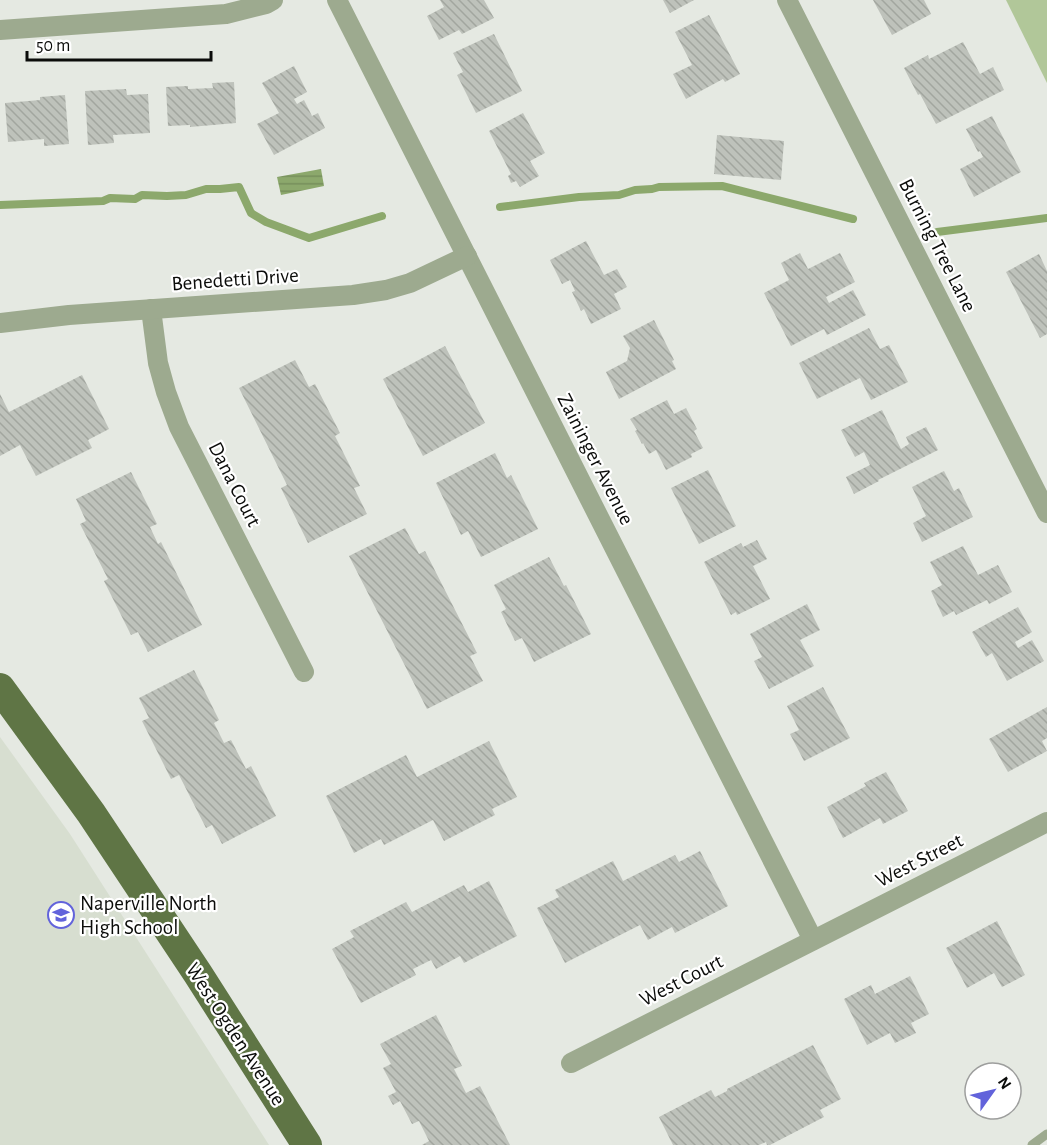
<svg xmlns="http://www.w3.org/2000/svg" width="1047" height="1145" font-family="'Alegreya Sans',sans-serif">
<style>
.built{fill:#d7ded0}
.green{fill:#b1c799}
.water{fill:url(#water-rules)}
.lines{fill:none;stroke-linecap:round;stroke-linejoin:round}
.stream{stroke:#8ca86c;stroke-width:8}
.building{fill:url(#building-back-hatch)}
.lane{stroke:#9daa8f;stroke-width:9}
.street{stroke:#9daa8f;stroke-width:20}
.primary{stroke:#5f7545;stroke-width:30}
.labels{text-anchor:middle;stroke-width:4.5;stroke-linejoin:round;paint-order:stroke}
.street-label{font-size:21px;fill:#0b0c0a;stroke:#fff}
.poi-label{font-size:21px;fill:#0b0c0a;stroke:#fff;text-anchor:start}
</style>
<defs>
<pattern id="water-rules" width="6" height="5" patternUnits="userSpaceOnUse" patternTransform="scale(1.5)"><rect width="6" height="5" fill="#8ca86c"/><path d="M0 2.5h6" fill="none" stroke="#778f5c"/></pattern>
<pattern id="building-back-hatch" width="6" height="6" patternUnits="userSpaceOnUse" patternTransform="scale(1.5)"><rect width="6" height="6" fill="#bec2bb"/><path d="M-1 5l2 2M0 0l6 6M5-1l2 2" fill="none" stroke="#a2a69f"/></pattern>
</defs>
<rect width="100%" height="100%" fill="#e5e9e2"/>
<!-- built -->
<polygon class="built" points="0,737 70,834 269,1145 0,1145"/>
<!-- green -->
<polygon class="green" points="1006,0 1047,0 1047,83"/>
<!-- water -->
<polygon class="water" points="321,169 324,186 281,195 277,177"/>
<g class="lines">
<!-- stream -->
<g class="stream">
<polyline points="0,205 103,201 110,198 135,199 142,195 167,196 186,195 206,189 220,189 239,187 251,213 266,222 309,238 382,216"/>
<polyline points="500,207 579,197 619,195 635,190 652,189 659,187 722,186 853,219"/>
<polyline points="937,232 1047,218"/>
</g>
</g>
<!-- building -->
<g class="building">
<polygon points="440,0 484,0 494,18 462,34 459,30 439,40 427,16 444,7"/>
<polygon points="663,0 694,0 670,13"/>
<polygon points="873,0 924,0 931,14 892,35"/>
<polygon points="709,15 740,74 725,82 723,79 686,99 673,74 692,65 675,32"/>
<polygon points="494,34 522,91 476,113 457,75 463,72 453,53"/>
<polygon points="963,42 980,74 993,67 1004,90 936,124 920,94 918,95 904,68 928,55 929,59"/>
<polygon points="294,66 307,92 294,99 297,104 304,100 312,116 318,113 325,128 274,155 257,124 279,113 262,83"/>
<polygon points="234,82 236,123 190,127 190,125 168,126 166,87 188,86 188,89 213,88 212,83"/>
<polygon points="126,89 127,95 148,94 150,133 113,135 114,143 88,145 85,91"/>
<polygon points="65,95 69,144 44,146 44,139 8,142 5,103 40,100 40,97"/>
<polygon points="523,113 545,153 530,161 539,176 520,187 516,181 511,183 508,176 511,174 489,131"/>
<polygon points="992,116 1021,172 974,197 960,169 983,157 980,151 978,152 966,129"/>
<polygon points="717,135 784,141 781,180 714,174"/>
<polygon points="586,241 604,275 617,269 627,287 614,294 621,309 591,324 584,309 581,311 572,292 575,291 570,280 562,284 550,260"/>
<polygon points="800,253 808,269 840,253 855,282 826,297 829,303 853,290 866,315 827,335 824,329 791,346 764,293 789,280 781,263"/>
<polygon points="1039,254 1047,271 1047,334 1040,338 1006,272"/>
<polygon points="654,320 674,360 672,361 676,369 619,399 606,372 627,361 630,348 623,336"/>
<polygon points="869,328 880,349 889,345 908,382 871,400 860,378 817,399 799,363"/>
<polygon points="445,346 485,423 423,456 383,379"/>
<polygon points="295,360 309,387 315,384 340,433 335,436 360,486 354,488 367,514 308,543 281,488 287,485 239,388"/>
<polygon points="82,375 109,429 88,440 92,448 36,476 20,445 0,456 0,394 9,412"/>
<polygon points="667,400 674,414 686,408 697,429 694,431 703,448 691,454 692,457 666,470 656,450 649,454 643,443 642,444 635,431 637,430 630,419"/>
<polygon points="882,410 901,449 909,444 906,437 926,427 938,450 878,480 879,481 854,494 846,477 870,465 864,452 855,457 841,430"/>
<polygon points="495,453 507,478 511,475 538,529 481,557 468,531 461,535 436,483"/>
<polygon points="708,470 736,526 699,544 671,488"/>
<polygon points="944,471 954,491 959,488 973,517 922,542 913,523 926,516 912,487"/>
<polygon points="131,472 157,524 150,527 158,544 161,542 202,625 148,652 138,632 131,635 104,581 108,579 80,524 86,521 76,499"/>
<polygon points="405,528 419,554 425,551 477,653 470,656 483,681 427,709 349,556"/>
<polygon points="757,540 767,559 753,566 770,599 737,615 736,612 731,615 704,562 741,543 743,547"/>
<polygon points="963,546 978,575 998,565 1012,592 989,604 987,600 956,615 954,611 943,617 931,591 942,585 930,562"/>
<polygon points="549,557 564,586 566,585 591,634 534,662 522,638 515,641 501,612 506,609 494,585"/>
<polygon points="807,604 820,630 800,640 814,666 769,689 754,661 762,657 750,634"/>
<polygon points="1018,607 1032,632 1015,642 1018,648 1032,640 1044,661 1007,681 992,653 986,657 972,632"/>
<polygon points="194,670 219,720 214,723 224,743 231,740 246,769 251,766 276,816 222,844 212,825 206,828 179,775 171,779 142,721 149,718 139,698"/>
<polygon points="823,687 850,738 804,761 790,734 799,730 787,706"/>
<polygon points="1047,707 1047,738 1042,741 1047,751 1008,772 989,739"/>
<polygon points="489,741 517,797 492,809 495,815 444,841 433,820 384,845 381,839 354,853 326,796 406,755 417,777"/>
<polygon points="886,772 908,811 883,824 880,818 843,838 827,807 866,786 864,783"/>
<polygon points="700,851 728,906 675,933 672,927 648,940 640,925 565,963 537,908 559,897 555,890 613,861 623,881 675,855 679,862"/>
<polygon points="489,881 517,936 464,963 460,956 436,969 431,960 413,969 416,975 361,1003 332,949 354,937 350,931 406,902 412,912 464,885 468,892"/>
<polygon points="997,921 1025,975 1002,987 994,973 967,988 946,948"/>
<polygon points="910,976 929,1014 911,1023 916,1033 895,1043 890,1033 867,1045 844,999 871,985 875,994"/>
<polygon points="436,1015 462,1066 454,1069 466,1093 480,1086 510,1145 422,1145 429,1141 419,1121 412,1124 400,1101 393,1105 388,1096 396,1092 383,1068 391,1064 380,1044"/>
<polygon points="813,1045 841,1099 820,1110 824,1117 770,1145 767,1145 766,1142 759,1145 673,1145 659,1117 711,1090 715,1097 727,1091 727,1089"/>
</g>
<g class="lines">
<!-- lane -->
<polyline class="lane" points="1032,1145 1047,1134"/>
<!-- street -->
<g class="street">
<polyline points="337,0 813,940"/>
<polyline points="787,0 1047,513"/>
<polyline points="0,30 226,14 266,4 273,0"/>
<polyline points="151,309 158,363 166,392 179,427 304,672"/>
<polyline points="0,323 69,315 353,295 386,290 410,283 467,256"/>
<polyline points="571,1063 1047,822"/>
</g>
<!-- primary -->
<polyline class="primary" points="0,688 91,813 198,974 307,1145"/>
</g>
<!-- icons -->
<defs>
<symbol id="school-ring" viewBox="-11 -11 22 22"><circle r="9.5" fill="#fff" stroke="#6263db" stroke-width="1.5"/><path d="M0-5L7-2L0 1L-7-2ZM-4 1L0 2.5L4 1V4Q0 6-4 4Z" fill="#6263db"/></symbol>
</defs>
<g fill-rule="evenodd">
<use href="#school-ring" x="46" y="900" width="30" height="30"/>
</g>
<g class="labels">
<!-- street labels -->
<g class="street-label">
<text transform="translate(938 245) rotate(63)" y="7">Burning Tree Lane</text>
<text transform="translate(235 279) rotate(-4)" y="7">Benedetti Drive</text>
<text transform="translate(596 459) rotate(63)" y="7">Zaininger Avenue</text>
<text transform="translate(235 484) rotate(63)" y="7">Dana Court</text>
<text transform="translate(919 860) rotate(-27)" y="7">West Street</text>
<text transform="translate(681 980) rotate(-27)" y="7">West Court</text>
<text transform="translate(236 1034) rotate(57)" y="7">West Ogden Avenue</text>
</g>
<!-- poi labels -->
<g class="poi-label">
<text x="80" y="910">Naperville North<tspan x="80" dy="24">High School</tspan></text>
</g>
</g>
<!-- north arrow -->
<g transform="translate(993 1091) rotate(56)"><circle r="28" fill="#ffffff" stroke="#9d9e9d" stroke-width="1.5"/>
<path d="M0-4.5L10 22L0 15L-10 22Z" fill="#6263db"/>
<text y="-9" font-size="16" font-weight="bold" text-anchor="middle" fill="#0b0c0a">N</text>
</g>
<!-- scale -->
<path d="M27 51v9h184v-9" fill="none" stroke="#0b0c0a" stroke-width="3"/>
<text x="36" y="51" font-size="18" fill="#0b0c0a" stroke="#ffffff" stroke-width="4.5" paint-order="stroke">50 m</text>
</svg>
